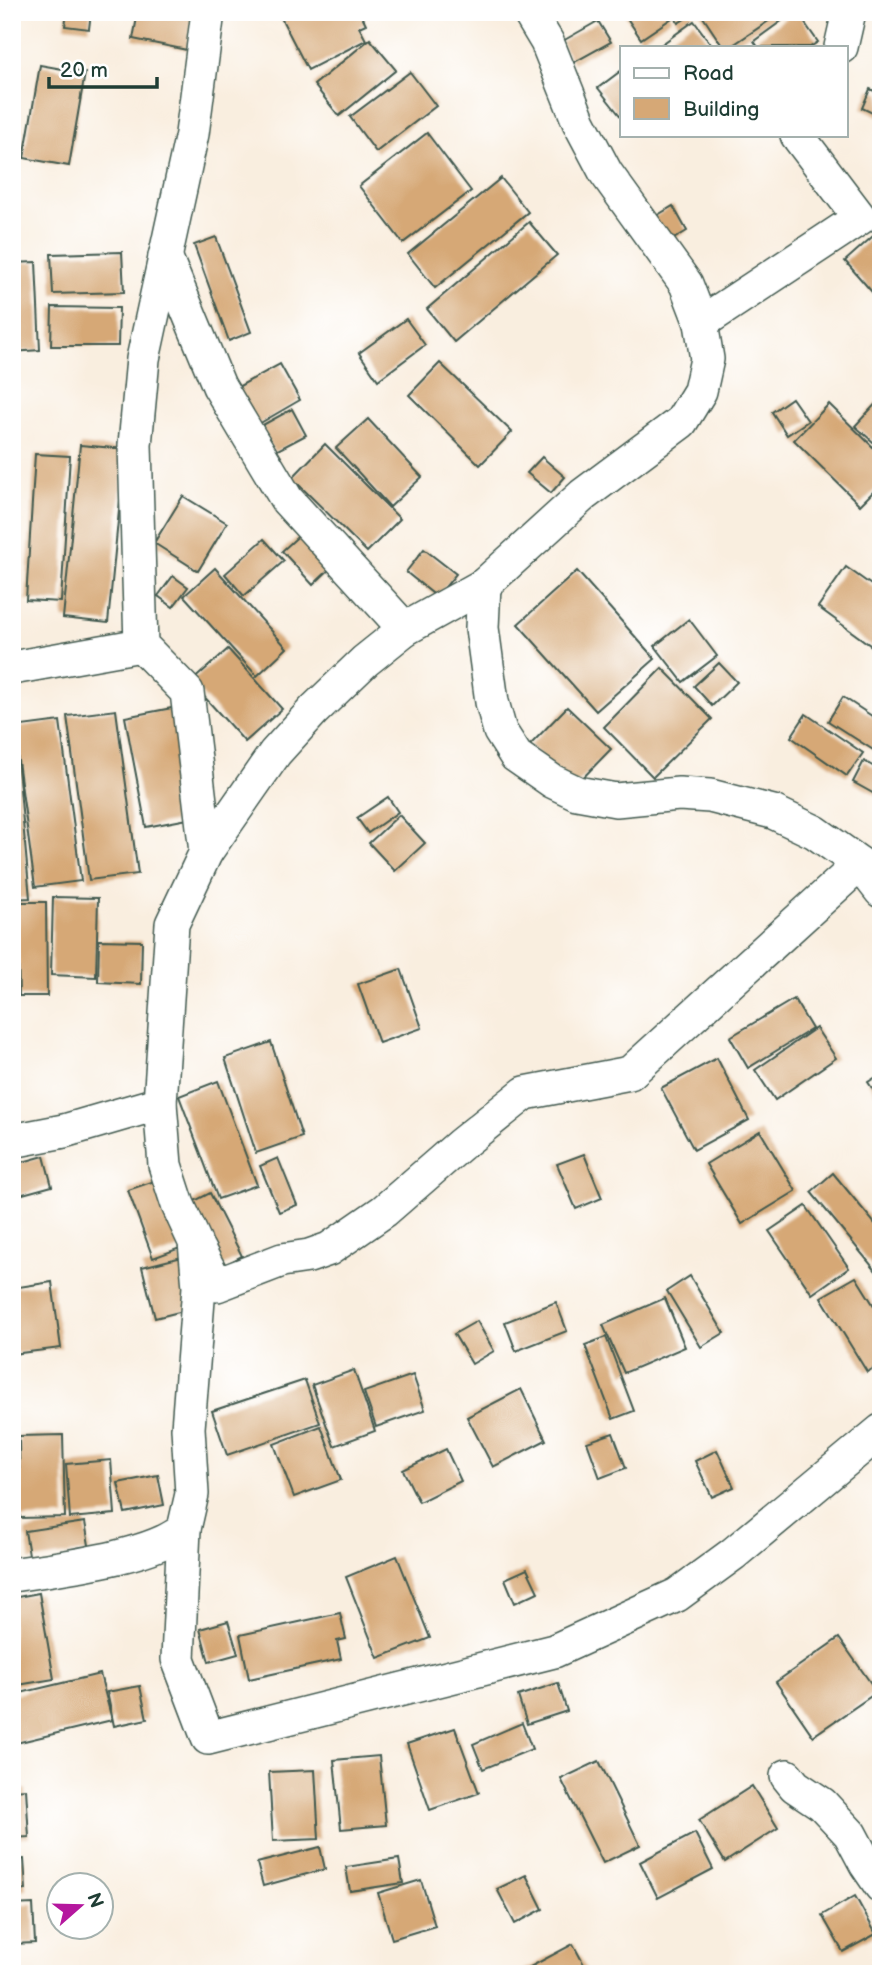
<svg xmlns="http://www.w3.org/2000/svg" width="893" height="1986" font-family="'Balsamiq Sans',sans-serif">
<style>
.building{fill:#d6a876}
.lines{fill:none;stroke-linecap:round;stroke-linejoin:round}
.minor-casing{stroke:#40584e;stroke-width:36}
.minor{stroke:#fff;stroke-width:33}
</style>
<rect width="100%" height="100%" fill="#fff"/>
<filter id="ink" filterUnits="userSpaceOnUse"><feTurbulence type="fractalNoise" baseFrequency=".0143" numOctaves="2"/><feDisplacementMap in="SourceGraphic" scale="14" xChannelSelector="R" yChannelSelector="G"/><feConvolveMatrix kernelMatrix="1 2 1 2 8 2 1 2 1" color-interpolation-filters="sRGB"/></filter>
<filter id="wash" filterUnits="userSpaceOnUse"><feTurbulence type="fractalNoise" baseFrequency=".00686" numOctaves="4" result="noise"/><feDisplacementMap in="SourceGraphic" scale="28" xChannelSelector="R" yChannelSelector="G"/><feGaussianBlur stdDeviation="1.57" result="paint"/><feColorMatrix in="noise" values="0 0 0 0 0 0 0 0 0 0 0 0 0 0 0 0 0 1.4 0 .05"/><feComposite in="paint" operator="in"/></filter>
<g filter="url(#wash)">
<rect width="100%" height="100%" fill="#f9eedf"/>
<g id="blocks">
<!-- building -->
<g class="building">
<polygon points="67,12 91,12 89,29 65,26"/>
<polygon points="138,12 168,12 193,17 187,50 133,39"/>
<polygon points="278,12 360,12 366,24 359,27 366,40 308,70"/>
<polygon points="623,12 668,12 672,18 641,39"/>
<polygon points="672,12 696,12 678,23"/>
<polygon points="703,12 782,12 730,47 723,47 701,14"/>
<polygon points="794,12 797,12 818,42 810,47 758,47 754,41"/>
<polygon points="598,21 611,42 573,63 561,42"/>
<polygon points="694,21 713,47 658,47"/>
<polygon points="370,39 396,70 339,116 314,85"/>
<polygon points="40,65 85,73 69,166 24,158"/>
<polygon points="622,70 622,118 598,88"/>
<polygon points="410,72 436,106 376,152 350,117"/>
<polygon points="870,89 881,94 881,117 862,108"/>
<polygon points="12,126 22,127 18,162 12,162"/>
<polygon points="427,133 471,191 403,243 359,186"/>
<polygon points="501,178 528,212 435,288 408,254"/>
<polygon points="673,206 687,231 660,247 646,222"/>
<polygon points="529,222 557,255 454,342 427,309"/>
<polygon points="881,229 881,284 872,292 845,261"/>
<polygon points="216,237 251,332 229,341 194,245"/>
<polygon points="122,252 124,292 53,294 51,254"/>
<polygon points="36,262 40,350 12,352 12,263"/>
<polygon points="52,307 119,308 118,346 51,346"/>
<polygon points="406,319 425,345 378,380 359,353"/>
<polygon points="440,363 512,432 480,465 409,395"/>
<polygon points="280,364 300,400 257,425 236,388"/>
<polygon points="792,398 808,421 787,435 772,412"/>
<polygon points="881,398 881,449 855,426"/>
<polygon points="829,404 881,455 881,484 860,505 794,440"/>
<polygon points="292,409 306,435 274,452 261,426"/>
<polygon points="368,419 422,477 390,507 336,448"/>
<polygon points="325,444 400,519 367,552 292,478"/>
<polygon points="80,445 125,449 108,623 63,618"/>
<polygon points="35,454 70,456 61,602 26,600"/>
<polygon points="542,457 565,477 551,493 527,473"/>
<polygon points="183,496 227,523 198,571 154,543"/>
<polygon points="305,530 335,564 313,585 282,551"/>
<polygon points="264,539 284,561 244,596 225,574"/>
<polygon points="424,549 456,574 437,597 406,572"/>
<polygon points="846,567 881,592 881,653 818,607"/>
<polygon points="215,568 287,648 257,676 184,596"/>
<polygon points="577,571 655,659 596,711 518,624"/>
<polygon points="173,576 188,587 173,607 158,596"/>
<polygon points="689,619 717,656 683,682 655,646"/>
<polygon points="228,649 282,709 245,742 191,682"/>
<polygon points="719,663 737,682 712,706 694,686"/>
<polygon points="662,668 712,719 653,777 604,727"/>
<polygon points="843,697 881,722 881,750 878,753 828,721"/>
<polygon points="567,707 611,749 573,788 530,745"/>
<polygon points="172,708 193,818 146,827 125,717"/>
<polygon points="116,710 138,874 89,880 67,716"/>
<polygon points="806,714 863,753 847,776 791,737"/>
<polygon points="60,721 81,881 35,887 16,746 30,898 12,899 12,743 16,743 14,727"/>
<polygon points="864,761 881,771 881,791 878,796 853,782"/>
<polygon points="388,797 398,812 368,833 357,818"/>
<polygon points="399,815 425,843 395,871 369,843"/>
<polygon points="53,897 98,898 96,977 51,975"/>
<polygon points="17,902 46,902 47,996 19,996"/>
<polygon points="99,940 142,941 141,984 98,982"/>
<polygon points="401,969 422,1028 379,1043 358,984"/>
<polygon points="794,999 812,1029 748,1068 730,1037"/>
<polygon points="816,1028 836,1058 775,1100 755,1070"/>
<polygon points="271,1042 302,1137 256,1153 225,1058"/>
<polygon points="717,1058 749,1120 694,1150 661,1088"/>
<polygon points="881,1074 881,1102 868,1082"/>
<polygon points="218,1081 257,1185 218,1199 179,1096"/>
<polygon points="760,1131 796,1191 742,1224 706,1164"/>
<polygon points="584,1154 602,1198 576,1209 557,1164"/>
<polygon points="44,1156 52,1186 12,1197 12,1165"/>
<polygon points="278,1158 297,1205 279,1212 260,1166"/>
<polygon points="833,1173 881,1231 881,1277 811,1192"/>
<polygon points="166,1177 191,1244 153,1258 128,1190"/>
<polygon points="210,1193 242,1256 214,1271 181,1208"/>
<polygon points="806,1206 849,1268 812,1294 769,1231"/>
<polygon points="182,1257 195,1308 155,1318 142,1267"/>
<polygon points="690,1276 724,1333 701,1347 667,1291"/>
<polygon points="856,1277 881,1317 881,1364 867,1372 821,1297"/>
<polygon points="52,1282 61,1348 12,1354 12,1288"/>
<polygon points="665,1298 685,1347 624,1373 603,1325"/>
<polygon points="556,1302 567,1331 516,1351 505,1322"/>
<polygon points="477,1321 494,1351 472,1364 454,1334"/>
<polygon points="606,1337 634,1411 613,1419 585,1345"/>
<polygon points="354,1370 375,1431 334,1446 312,1385"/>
<polygon points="413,1375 425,1410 376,1427 364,1392"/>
<polygon points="305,1380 320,1423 227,1455 212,1411"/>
<polygon points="521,1389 546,1440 493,1467 467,1417"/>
<polygon points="321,1426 341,1480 294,1497 274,1444"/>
<polygon points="613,1433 626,1468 600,1478 587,1442"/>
<polygon points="63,1435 65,1517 20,1518 19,1436"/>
<polygon points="446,1449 461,1481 419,1502 403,1470"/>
<polygon points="717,1450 734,1487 712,1497 695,1461"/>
<polygon points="111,1460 115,1514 70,1518 66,1464"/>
<polygon points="158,1475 164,1505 125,1513 118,1483"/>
<polygon points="85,1522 90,1551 30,1561 25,1531"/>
<polygon points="397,1556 430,1638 378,1658 346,1577"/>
<polygon points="527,1569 538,1592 515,1603 505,1579"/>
<polygon points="39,1593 54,1679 12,1686 12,1598"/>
<polygon points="340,1613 346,1639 337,1641 341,1659 249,1679 240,1635"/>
<polygon points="228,1621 238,1654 209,1662 200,1629"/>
<polygon points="839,1638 877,1692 813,1736 776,1682"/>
<polygon points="100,1674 112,1720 12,1744 12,1695"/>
<polygon points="558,1683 567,1711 527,1724 518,1696"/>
<polygon points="140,1686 147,1719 114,1726 107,1692"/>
<polygon points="522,1723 532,1749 483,1769 473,1744"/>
<polygon points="455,1728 479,1793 430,1810 407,1744"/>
<polygon points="379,1756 386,1825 341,1829 334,1760"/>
<polygon points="599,1761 640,1845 603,1863 561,1779"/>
<polygon points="315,1770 319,1839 273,1841 269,1772"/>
<polygon points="752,1786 778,1828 725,1862 699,1820"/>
<polygon points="26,1789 29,1837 12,1838 12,1790"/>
<polygon points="695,1833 713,1869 658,1898 640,1862"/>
<polygon points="320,1847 325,1869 263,1886 257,1863"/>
<polygon points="24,1859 26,1890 12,1891 12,1860"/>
<polygon points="399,1859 403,1883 350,1891 346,1867"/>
<polygon points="526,1875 543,1909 515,1924 497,1889"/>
<polygon points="421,1880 435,1926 392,1939 378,1893"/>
<polygon points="855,1896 876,1934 843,1952 822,1915"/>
<polygon points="33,1904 35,1943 12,1944 12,1905"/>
<polygon points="573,1944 589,1974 517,1974"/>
</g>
</g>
</g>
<g filter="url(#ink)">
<use href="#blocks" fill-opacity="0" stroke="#40584e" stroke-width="2"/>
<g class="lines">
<defs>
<g id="minor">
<polyline points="208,12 192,134 143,359 135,445 141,645 187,692 206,852 172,924 160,1103 165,1165 178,1205 195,1242 199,1287 188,1428 192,1494 184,1529 178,1659 208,1738 554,1651 677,1595 733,1554 881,1431"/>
<polyline points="841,47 849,12"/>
<polyline points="165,256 219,386 287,500 405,629"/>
<polyline points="701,323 860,218 797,135"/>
<polyline points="484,585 482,628 492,702 500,731 516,756 552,781 577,793 616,800 679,794 710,796 773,812 815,832 860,864 881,891"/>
<polyline points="12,668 141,645"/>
<polyline points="206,852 275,753 314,710 365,661 405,629 484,585 583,495 681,422 700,391 707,359 701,323 686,284 606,173 579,122 547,42 529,12"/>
<polyline points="12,1141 64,1131 160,1103"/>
<polyline points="198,1249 217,1285 282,1260 309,1256 329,1249 384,1211 460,1145 525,1093 630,1073 860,864"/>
<path d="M 12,1575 C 56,1568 152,1558 184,1529"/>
<polyline points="787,1776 795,1786 822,1804 850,1834 866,1864 881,1886"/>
</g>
</defs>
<!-- minor casing -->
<use href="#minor" class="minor-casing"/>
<!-- minor -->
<use href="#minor" class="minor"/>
</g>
</g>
<!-- margin -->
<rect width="893" height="1986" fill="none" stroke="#fff" stroke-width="42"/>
<!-- legend -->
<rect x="620" y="46" width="228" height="91" fill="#ffffff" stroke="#a5b1ae" stroke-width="2"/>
<rect x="634" y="68" width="35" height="10" fill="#ffffff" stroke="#a5b1ae" stroke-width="2"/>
<text x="683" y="80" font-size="21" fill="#1f3d34">Road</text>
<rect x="634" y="98" width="35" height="21" fill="#d6a876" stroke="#a5b1ae" stroke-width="2"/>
<text x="683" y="116" font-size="21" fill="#1f3d34">Building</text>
<!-- north arrow -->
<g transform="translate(80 1906) rotate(70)"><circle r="33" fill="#ffffff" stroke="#a5b1ae" stroke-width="2"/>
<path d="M0-5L12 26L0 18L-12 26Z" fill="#b5179e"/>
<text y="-10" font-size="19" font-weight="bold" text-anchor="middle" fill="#1f3d34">N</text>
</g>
<!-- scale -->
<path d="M49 77v10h108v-10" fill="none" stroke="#1f3d34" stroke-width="3.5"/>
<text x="60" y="77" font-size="21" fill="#1f3d34" stroke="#ffffff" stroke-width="5" paint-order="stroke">20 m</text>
</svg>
